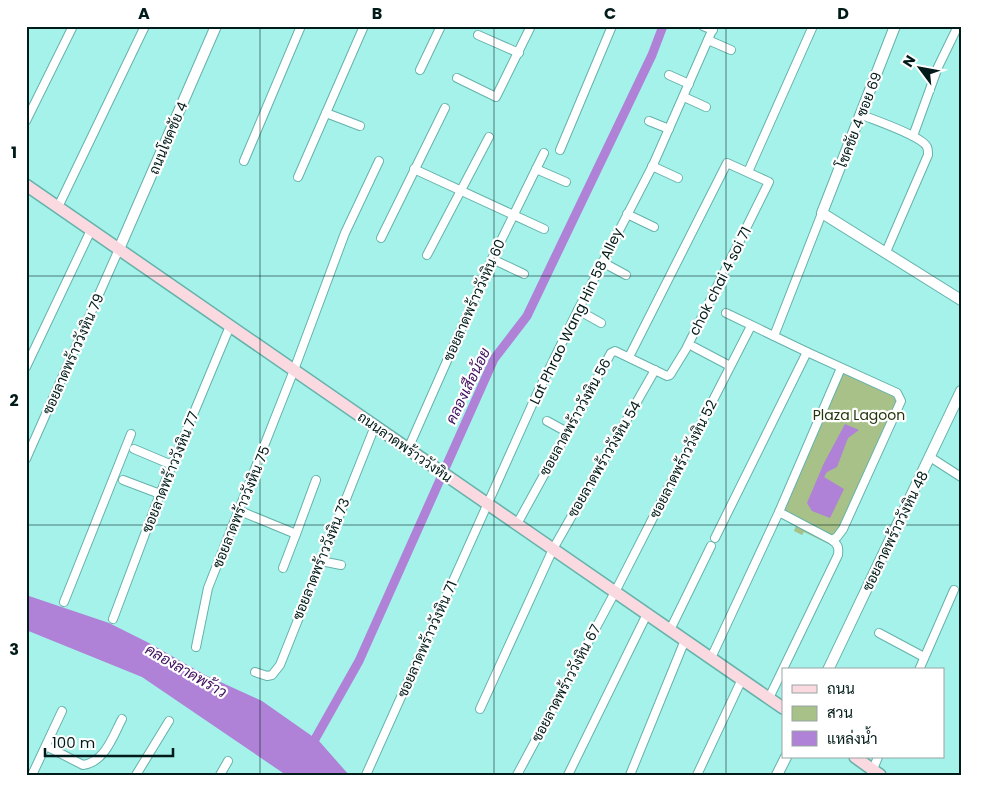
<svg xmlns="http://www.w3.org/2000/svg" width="987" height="801" font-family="Poppins,Sarabun,sans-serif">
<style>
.green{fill:#a7c188}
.water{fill:#af81d7}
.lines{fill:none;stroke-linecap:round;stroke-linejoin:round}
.canal{stroke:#af81d7;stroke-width:9}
.minor-casing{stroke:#65b2ab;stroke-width:10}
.tertiary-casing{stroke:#65b2ab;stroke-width:12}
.secondary-casing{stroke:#65b2ab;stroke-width:14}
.minor{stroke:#fff;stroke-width:8}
.tertiary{stroke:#fff;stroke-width:10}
.secondary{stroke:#fbd9e0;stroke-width:11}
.grid{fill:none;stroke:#001b19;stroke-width:1;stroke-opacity:0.55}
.labels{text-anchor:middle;stroke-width:4.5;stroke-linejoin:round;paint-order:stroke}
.street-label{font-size:14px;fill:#001b19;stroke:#fff}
.park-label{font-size:14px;fill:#25350d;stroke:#fff}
.water-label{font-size:15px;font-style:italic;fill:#3f0f5d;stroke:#fff}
.neatline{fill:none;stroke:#001b19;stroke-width:2}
.grid-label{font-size:16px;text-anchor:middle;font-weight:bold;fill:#001b19}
</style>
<rect width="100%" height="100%" fill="#a4f2ea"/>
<!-- green -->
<polygon class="green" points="841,374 848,374 895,394 902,401 835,547 804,532 802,535 794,531 796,525 786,515 780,517"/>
<!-- water -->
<g class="water">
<polygon points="845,424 859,430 848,438 837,467 827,472 824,477 844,489 830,518 812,511 807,503 824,463"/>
<polygon points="26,595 109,623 149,643 205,675 262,701 319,741 349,775 286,775 142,677 26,630"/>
</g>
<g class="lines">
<!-- canal -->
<polyline class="canal" points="310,748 359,661 494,359 527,316 652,55 663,26"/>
<defs>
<g id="minor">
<polyline points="703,26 713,30"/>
<polyline points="478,35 519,53"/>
<polyline points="708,40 731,50"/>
<polyline points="420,70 441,26"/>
<polyline points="669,75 689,84"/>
<polyline points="457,78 496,97 531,26"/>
<polyline points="684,97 706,107"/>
<polyline points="326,113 360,126"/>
<path d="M 862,115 C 874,120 922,136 927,147 C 928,149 928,153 928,155 L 886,252"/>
<polyline points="26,121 73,26"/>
<polyline points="649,121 669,129"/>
<polyline points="913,136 938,67 958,26"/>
<polyline points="560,150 612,26"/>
<polyline points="244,161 301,26"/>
<polyline points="652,166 678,178"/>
<polyline points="414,169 544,229"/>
<polyline points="536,169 566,182"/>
<polyline points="748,172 813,26"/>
<polyline points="298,177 364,26"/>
<polyline points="58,207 145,26"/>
<polyline points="627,214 654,227"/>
<polyline points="381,238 445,108"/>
<polyline points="427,255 489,137"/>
<polyline points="492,259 524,274"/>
<polyline points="602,262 626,275"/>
<polyline points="578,310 601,323"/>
<polyline points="726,313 807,352 897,393 901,401 843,529 837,537 832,540"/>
<polyline points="774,336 822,213"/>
<polyline points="694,347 730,366"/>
<polyline points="26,367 91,230"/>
<polyline points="547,421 567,432"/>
<polyline points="134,449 172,465"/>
<polyline points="408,449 492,259 544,153"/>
<polyline points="930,457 961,477"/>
<polyline points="26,459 119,249"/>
<polyline points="123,480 160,494"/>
<polyline points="240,511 296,534 283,568"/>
<polyline points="517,524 611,353 615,351 667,376 670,375 686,349 769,182 727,163 629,357"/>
<polyline points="296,534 316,480"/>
<polyline points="715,538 807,352"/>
<polyline points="321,561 341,565"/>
<polyline points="64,602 131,434"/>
<polyline points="113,619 160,494 230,326"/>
<polyline points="670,630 711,546"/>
<polyline points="879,633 924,657"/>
<polyline points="196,647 208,588 294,370 345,233 379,161"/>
<polyline points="711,658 779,512 841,368"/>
<polyline points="919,670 954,590"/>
<polyline points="255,672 267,676 272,675 280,665 375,426"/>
<path d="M 769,698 L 838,555 C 839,547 838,545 832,540 L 779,512"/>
<polyline points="480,709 553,549 655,370"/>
<path d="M 46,746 L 83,765 C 105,762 113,736 122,719"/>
<polyline points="871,774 878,757"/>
<polyline points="32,775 62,711"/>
<polyline points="136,775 169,721"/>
<polyline points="220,775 228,761"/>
<polyline points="366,775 536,396 578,310 653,165 714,26"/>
<polyline points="517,775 615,592 751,326"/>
<polyline points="568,775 647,614"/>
<polyline points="630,775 685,640"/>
<polyline points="697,775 742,679"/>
</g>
<g id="tertiary">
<polyline points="895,26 822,213 961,300"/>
<polyline points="119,249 216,26"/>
<polyline points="828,670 961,391"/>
<polyline points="777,775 786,757"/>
</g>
<g id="secondary">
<polyline points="26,185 783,708"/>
<polyline points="855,757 880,775"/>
</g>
</defs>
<!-- minor casing -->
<use href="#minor" class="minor-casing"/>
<!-- tertiary casing -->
<use href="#tertiary" class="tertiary-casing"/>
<!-- secondary casing -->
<use href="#secondary" class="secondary-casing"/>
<!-- minor -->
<use href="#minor" class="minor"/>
<!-- tertiary -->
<use href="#tertiary" class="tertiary"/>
<!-- secondary -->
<use href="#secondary" class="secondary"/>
</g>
<!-- grid -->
<path class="grid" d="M 260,26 L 260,775M 494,26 L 494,775M 726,26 L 726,775M 26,276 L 961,276M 26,525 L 961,525"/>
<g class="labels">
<!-- street labels -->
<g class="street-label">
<text transform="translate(859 120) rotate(-69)" y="5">โชคชัย 4 ซอย 69</text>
<text transform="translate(168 138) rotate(-67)" y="5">ถนนโชคชัย 4</text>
<text transform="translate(720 281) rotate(-63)" y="5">chok chai 4 soi 71</text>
<text transform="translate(474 300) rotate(-66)" y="5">ซอยลาดพร้าววังหิน 60</text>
<text transform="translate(576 316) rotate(-64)" y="5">Lat Phrao Wang Hin 58 Alley</text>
<text transform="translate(73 354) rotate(-66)" y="5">ซอยลาดพร้าววังหิน 79</text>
<text transform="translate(575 417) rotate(-61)" y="5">ซอยลาดพร้าววังหิน 56</text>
<text transform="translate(405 447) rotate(35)" y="5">ถนนลาดพร้าววังหิน</text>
<text transform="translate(604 459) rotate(-60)" y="5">ซอยลาดพร้าววังหิน 54</text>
<text transform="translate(683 459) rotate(-63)" y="5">ซอยลาดพร้าววังหิน 52</text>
<text transform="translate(170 472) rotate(-68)" y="5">ซอยลาดพร้าววังหิน 77</text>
<text transform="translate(241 507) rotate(-68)" y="5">ซอยลาดพร้าววังหิน 75</text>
<text transform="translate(895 531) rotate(-64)" y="5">ซอยลาดพร้าววังหิน 48</text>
<text transform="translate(321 559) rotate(-68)" y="5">ซอยลาดพร้าววังหิน 73</text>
<text transform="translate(427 639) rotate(-66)" y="5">ซอยลาดพร้าววังหิน 71</text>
<text transform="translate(566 683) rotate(-62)" y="5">ซอยลาดพร้าววังหิน 67</text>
</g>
<!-- park labels -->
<g class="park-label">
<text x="859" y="420">Plaza Lagoon</text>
</g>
<!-- water labels -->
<g class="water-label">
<text transform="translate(468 386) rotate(-64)" y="5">คลองเสือน้อย</text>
<text transform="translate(186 671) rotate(30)" y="5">คลองลาดพร้าว</text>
</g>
</g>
<!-- border -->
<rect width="987" height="801" fill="none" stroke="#ffffff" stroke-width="55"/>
<!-- legend -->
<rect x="782" y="668" width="162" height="90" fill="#ffffff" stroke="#99a4a3"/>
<rect x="792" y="685" width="25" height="8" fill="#fbd9e0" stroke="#99a4a3"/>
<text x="827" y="694" font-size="15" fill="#001b19">ถนน</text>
<rect x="792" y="706" width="25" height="15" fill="#a7c188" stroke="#99a4a3"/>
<text x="827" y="718" font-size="15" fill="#001b19">สวน</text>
<rect x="792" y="731" width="25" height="15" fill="#af81d7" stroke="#99a4a3"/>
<text x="827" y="744" font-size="15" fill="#001b19">แหล่งน้ำ</text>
<!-- north arrow -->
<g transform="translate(920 68) rotate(302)" stroke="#ffffff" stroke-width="4" paint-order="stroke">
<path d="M0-4L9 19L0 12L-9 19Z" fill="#001b19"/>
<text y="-8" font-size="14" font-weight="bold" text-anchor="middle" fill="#001b19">N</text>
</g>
<!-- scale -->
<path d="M45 748v8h128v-8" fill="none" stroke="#001b19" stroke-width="2.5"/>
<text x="52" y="748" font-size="15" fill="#001b19" stroke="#ffffff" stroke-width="4" paint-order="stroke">100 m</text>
<rect x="28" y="28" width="932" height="746" class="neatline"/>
<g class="grid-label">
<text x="144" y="19">A</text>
<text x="377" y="19">B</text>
<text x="610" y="19">C</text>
<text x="843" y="19">D</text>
<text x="14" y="158">1</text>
<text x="14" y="406">2</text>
<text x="14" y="655">3</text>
</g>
</svg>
